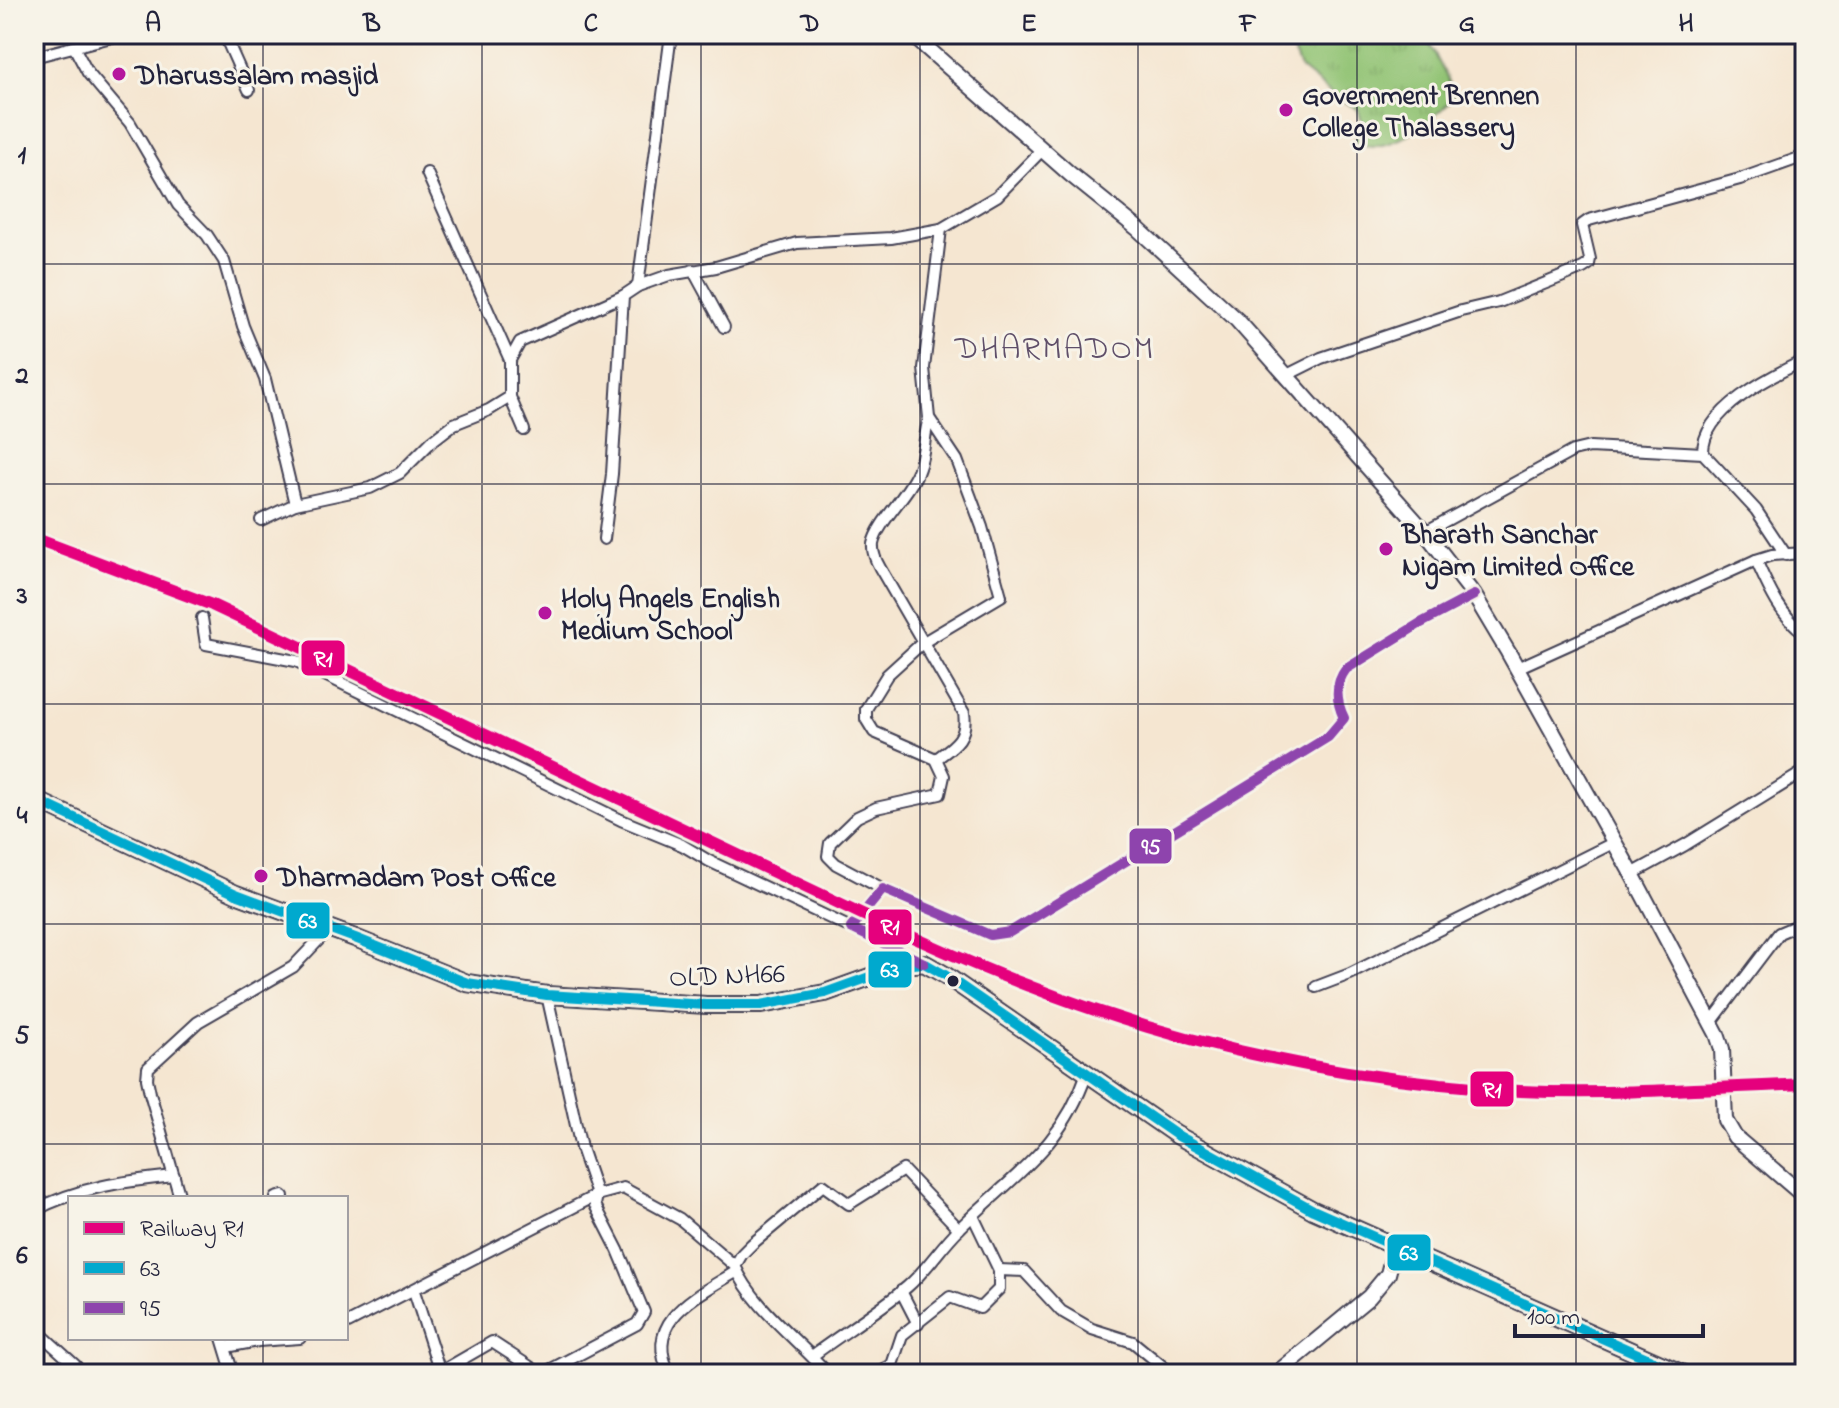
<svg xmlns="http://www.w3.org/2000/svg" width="1839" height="1408" font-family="'Indie Flower',sans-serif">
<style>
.park{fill:url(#park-tufts);stroke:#5a7257;stroke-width:2}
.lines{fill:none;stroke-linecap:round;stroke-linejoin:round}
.minor-casing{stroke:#423f52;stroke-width:14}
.secondary-casing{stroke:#423f52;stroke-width:18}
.primary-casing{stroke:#423f52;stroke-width:20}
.minor{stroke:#fff;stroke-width:10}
.secondary{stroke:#fff;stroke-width:14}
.primary{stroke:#fff;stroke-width:16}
.bus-1-casing{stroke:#f7f3e8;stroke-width:16}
.bus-2-casing{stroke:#f7f3e8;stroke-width:16}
.bus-1{stroke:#00a9ce;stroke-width:10}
.bus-2{stroke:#8e44ad;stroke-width:10}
.rail-1-casing{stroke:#f7f3e8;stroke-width:18}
.rail-1{stroke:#e5007d;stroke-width:12}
.grid{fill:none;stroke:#22223b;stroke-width:2;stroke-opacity:0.55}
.poi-dot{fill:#b5179e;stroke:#f7f3e8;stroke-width:3}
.bus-dot{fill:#22223b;stroke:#f7f3e8;stroke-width:3}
.labels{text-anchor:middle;stroke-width:6;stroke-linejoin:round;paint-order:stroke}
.poi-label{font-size:28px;font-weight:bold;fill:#22223b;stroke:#f7f3e8;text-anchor:start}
.street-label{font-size:28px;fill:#22223b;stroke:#f7f3e8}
.quarter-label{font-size:32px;letter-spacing:2px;fill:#5f4f69;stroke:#f7f3e8}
.line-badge{stroke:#f7f3e8;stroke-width:3}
.badge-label{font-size:22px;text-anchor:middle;font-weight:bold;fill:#fff}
.neatline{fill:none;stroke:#22223b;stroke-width:3}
.grid-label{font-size:26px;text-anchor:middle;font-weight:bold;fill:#22223b}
</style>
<defs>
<pattern id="park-tufts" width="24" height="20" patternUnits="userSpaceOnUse" patternTransform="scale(2)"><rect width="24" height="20" fill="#91c373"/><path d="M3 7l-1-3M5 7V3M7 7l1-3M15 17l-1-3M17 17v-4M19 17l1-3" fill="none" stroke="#7da764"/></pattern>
</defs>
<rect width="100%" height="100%" fill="#f7f3e8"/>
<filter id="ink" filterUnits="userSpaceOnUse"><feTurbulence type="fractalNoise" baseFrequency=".0125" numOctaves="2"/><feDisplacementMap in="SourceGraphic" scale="16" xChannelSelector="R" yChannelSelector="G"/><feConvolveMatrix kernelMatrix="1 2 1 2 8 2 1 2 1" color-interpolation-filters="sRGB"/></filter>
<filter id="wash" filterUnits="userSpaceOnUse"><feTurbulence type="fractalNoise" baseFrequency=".006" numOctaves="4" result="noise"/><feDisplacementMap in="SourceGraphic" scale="32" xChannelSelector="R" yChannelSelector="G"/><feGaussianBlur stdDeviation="1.8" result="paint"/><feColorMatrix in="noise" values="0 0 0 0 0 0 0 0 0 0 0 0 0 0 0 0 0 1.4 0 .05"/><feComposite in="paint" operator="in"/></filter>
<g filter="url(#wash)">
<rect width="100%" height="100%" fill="#f5e6d1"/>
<!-- park -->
<path class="park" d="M 1286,34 L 1424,34 L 1449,81 L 1453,97 C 1436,119 1385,160 1355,141 L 1362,122 L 1358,109 L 1337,98 L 1300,68 Z"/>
</g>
<g filter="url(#ink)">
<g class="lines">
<defs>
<g id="minor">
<polyline points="224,34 249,90"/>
<polyline points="74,47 88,73 130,123 178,205 207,235 224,261 243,326 265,379 295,504"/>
<polyline points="34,57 123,34"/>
<polyline points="427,173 510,360"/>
<polyline points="941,229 997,196 1043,149"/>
<polyline points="693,270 724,327"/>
<polyline points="638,286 671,34"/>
<polyline points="1287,375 1321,358 1461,311 1499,302 1583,268 1589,264 1590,259 1582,225 1589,220 1740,179 1805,156"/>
<polyline points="510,397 524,430"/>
<path d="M 929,418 C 924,434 925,452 919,468 C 911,493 878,521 873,544 C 872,553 876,561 880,568 L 964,713 C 968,738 954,746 936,759"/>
<path d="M 1703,453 C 1702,410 1771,376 1805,360"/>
<polyline points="261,520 295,504 370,488 400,473 432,441 454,424 489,410 510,397 510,360 520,342 623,296 638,286 669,275 716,267 797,243 891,238 941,229 924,368 929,418 957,460 982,527 1001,596 922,643 887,675 866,709 866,719 874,732 936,759 944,776 940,794 876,808 857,817 830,843 828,856 836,864 883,889"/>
<polyline points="1425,532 1573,451 1590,447 1703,453 1756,510 1786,555"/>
<polyline points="604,539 612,474 623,296"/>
<path d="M 1756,560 C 1768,587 1780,616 1805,633"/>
<polyline points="202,618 206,644 296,661 621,820 682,845 709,861 851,928"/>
<polyline points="1517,668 1756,560 1772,555 1805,553"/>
<polyline points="1632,874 1685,845 1805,771"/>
<path d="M 922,962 L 851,928 L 883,889 L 990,935 L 1010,932 L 1328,737 L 1344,718 C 1336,701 1334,685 1346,669 L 1419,624 L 1474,595"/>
<polyline points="1316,987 1350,974 1613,843"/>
<path d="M 547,995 L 581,1148 L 597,1195 L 623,1188 L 680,1219 L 735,1266 C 753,1308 799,1340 828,1374"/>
<polyline points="1710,1024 1779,933 1805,922"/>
<polyline points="180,1198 150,1093 147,1079 148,1068 198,1022 293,967 330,928"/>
<polyline points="276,1198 283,1196"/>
<path d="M 34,1211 C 77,1187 126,1181 174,1176"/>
<polyline points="973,1216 999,1270"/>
<polyline points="735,1266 742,1254 752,1244 823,1185 849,1204 903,1170 959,1229"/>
<polyline points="414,1291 440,1372 492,1342 541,1374"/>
<polyline points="901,1291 918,1324"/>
<polyline points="346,1324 597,1195"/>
<polyline points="34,1328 76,1366 76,1374"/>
<polyline points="222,1338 233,1374"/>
<polyline points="226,1347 258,1341 300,1338"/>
<path d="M 812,1356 C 843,1333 877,1312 907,1287 C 927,1270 941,1246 960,1228 C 1014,1174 1061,1149 1087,1073"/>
<polyline points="542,1374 637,1324 644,1312 618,1250 595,1205 597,1195"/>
<path d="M 670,1374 C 641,1320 699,1295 737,1271"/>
<polyline points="875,1374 892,1365 902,1335 950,1297 980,1308 999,1289 999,1270 1024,1271 1061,1311 1092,1329 1133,1342 1172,1374"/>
</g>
<g id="secondary">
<polyline points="911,34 1070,174 1137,228 1237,320 1425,532 1474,595 1508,652 1632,874 1717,1034 1722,1049 1725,1120 1735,1137 1805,1197"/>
<polyline points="1276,1374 1369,1297 1388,1274 1395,1247"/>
</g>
<polyline id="primary" points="34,799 236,894 355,938 467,983 547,995 706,1005 761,1005 825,993 903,965 924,963 945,975 1175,1134 1313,1210 1683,1374"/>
</defs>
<!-- minor casing -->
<use href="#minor" class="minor-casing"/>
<!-- secondary casing -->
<use href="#secondary" class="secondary-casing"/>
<!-- primary casing -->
<use href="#primary" class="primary-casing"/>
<!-- minor -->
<use href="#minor" class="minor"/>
<!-- secondary -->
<use href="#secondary" class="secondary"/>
<!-- primary -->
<use href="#primary" class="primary"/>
<defs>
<polyline id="bus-1" points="34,799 236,894 355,938 467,983 547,995 706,1005 761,1005 825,993 903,965 924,963 945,975 1175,1134 1313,1210 1683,1374"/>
<path id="bus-2" d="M 924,963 L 851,928 L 883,889 L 990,935 L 1010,932 L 1328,737 L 1344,718 C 1336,701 1334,685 1346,669 L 1419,624 L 1474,595"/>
</defs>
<!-- bus-1 casing -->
<use href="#bus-1" class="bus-1-casing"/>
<!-- bus-2 casing -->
<use href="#bus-2" class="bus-2-casing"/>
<!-- bus-1 -->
<use href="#bus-1" class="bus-1"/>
<!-- bus-2 -->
<use href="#bus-2" class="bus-2"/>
<defs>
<path id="rail-1" d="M 34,538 L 212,605 L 862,914 C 917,939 972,965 1029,986 C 1161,1038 1300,1070 1441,1084 C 1467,1086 1494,1090 1520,1091 C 1615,1095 1710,1088 1805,1084"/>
</defs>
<!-- rail-1 casing -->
<use href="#rail-1" class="rail-1-casing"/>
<!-- rail-1 -->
<use href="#rail-1" class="rail-1"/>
</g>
</g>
<!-- grid -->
<path class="grid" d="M 263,34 L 263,1198M 482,34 L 482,1374M 701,34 L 701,1374M 920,34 L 920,1374M 1138,34 L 1138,1374M 1357,34 L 1357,1374M 1576,34 L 1576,1374M 34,264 L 1805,264M 34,484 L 1805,484M 34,704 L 1805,704M 34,924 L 1805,924M 34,1144 L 1805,1144M 263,1338 L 263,1374"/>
<!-- markers -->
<g class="poi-dot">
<circle cx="119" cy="74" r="8"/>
<circle cx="1286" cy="110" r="8"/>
<circle cx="1386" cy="549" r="8"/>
<circle cx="545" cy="613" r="8"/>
<circle cx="261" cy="876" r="8"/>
</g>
<circle class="bus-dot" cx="953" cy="981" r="7"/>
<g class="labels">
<!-- poi labels -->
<g class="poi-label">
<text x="135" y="84">Dharussalam masjid</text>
<text x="1302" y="104">Government Brennen<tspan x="1302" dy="32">College Thalassery</tspan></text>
<text x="1402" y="543">Bharath Sanchar<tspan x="1402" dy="32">Nigam Limited Office</tspan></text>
<text x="561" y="607">Holy Angels English<tspan x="561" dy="32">Medium School</tspan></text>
<text x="277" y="886">Dharmadam Post Office</text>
</g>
<!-- street labels -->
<g class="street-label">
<text transform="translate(727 974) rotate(-2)" y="10">OLD NH66</text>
</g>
<!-- quarter labels -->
<g class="quarter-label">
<text x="1055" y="358">DHARMADOM</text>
</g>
</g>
<g class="line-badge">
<rect x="300" y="639" width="46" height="38" rx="8" fill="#e5007d"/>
<rect x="1128" y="827" width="45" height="38" rx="8" fill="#8e44ad"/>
<rect x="285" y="901" width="46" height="39" rx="8" fill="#00a9ce"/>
<rect x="867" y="908" width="46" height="38" rx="8" fill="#e5007d"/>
<rect x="867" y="950" width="46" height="39" rx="8" fill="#00a9ce"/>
<rect x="1469" y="1070" width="46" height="38" rx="8" fill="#e5007d"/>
<rect x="1386" y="1233" width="46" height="39" rx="8" fill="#00a9ce"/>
</g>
<g class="badge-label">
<text x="323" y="666">R1</text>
<text x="1151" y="854">95</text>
<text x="308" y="928">63</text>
<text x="890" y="934">R1</text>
<text x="890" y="977">63</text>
<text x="1492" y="1097">R1</text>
<text x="1409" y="1260">63</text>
</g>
<!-- margin -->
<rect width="1839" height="1408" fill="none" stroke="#f7f3e8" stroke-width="88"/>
<!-- legend -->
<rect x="68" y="1196" width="280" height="144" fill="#f7f3e8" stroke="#a29fa3" stroke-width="2"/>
<rect x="84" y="1222" width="40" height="12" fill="#e5007d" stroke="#a29fa3" stroke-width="2"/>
<text x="140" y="1236" font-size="24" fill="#22223b">Railway R1</text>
<rect x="84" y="1262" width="40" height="12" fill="#00a9ce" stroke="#a29fa3" stroke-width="2"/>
<text x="140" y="1276" font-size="24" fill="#22223b">63</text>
<rect x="84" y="1302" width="40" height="12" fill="#8e44ad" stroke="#a29fa3" stroke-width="2"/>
<text x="140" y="1316" font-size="24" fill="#22223b">95</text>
<!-- scale -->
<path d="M1515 1324v12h188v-12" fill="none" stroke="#22223b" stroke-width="4"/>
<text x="1527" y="1324" font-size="24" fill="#22223b" stroke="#f7f3e8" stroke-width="6" paint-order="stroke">100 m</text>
<rect x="44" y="44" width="1751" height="1320" class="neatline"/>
<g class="grid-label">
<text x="153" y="31">A</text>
<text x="372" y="31">B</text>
<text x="591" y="31">C</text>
<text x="810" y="31">D</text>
<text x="1029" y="31">E</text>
<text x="1248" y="31">F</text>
<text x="1467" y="31">G</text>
<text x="1686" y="31">H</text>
<text x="22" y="163">1</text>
<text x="22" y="383">2</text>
<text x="22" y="603">3</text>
<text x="22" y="823">4</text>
<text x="22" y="1043">5</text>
<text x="22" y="1263">6</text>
</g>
</svg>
